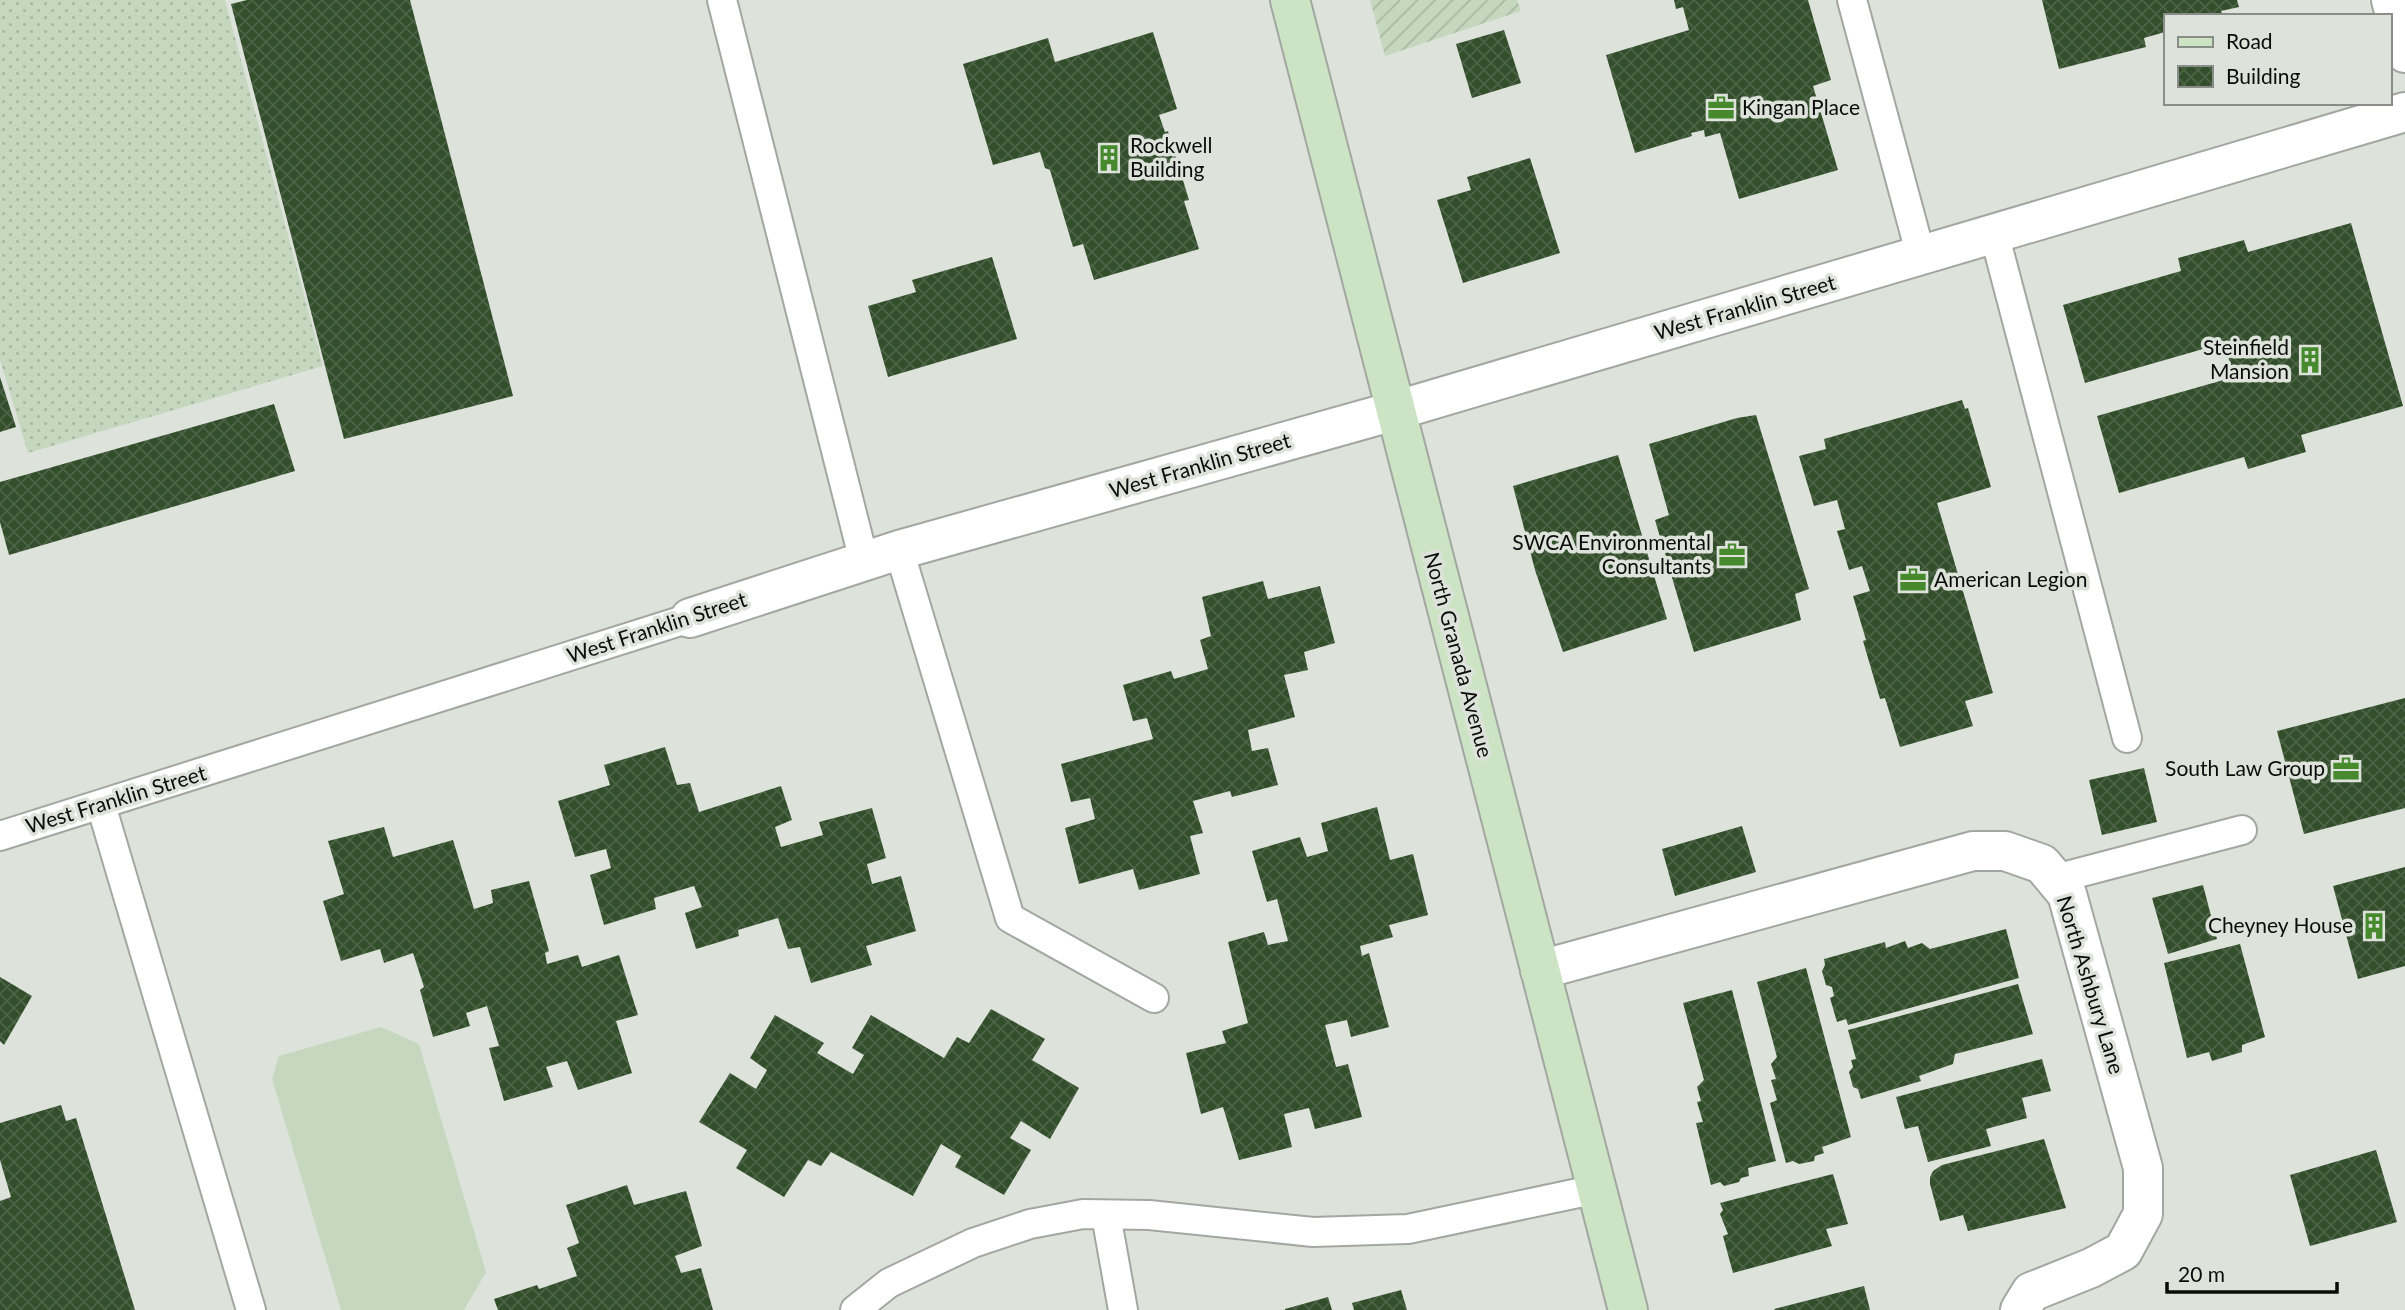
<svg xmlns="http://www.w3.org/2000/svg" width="2405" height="1310" font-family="Lato,sans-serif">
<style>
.grass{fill:url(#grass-dots)}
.garden{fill:url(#garden-furrows)}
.pitch{fill:#c5d8bf}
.building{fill:url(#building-cross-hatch)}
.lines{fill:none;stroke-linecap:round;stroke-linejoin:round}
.service-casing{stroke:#a2a8a1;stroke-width:32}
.minor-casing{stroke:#a2a8a1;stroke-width:42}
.secondary-casing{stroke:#a2a8a1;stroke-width:42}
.service{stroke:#fff;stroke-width:28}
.minor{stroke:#fff;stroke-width:38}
.secondary{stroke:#cce4c4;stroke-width:38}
.labels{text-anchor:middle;stroke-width:7;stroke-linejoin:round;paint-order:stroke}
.poi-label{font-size:21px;fill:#0b0c0a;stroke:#dde3db;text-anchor:end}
.street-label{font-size:21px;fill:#0b0c0a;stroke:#dde3db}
</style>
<defs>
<pattern id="grass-dots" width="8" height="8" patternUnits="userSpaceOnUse" patternTransform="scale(1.75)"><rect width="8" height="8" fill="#c5d8bf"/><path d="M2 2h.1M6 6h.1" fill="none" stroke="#a8b8a3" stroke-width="1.8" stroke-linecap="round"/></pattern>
<pattern id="garden-furrows" width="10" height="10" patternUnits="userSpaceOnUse" patternTransform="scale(1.75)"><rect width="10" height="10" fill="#c5d8bf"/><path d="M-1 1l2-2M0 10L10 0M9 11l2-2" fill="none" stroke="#a8b8a3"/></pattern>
<pattern id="building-cross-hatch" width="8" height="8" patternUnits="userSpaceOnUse" patternTransform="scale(1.75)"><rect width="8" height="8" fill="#334e2b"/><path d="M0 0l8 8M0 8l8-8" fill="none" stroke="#4d6347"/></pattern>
</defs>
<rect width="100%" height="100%" fill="#dde3db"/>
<!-- grass -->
<polygon class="grass" points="0,0 225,0 323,366 28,453 0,360"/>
<!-- garden -->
<polygon class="garden" points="1370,0 1517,0 1521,11 1385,56"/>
<!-- pitch -->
<polygon class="pitch" points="381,1027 419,1044 486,1272 464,1310 341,1310 272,1079 279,1056"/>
<!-- building -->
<g class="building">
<polygon points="247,0 410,0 513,396 344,439 231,4"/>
<polygon points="1674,0 1808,0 1831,80 1813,86 1838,170 1739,199 1720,133 1705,137 1704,130 1691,133 1692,136 1635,153 1606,55 1689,30 1683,7 1676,9"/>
<polygon points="2042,0 2237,0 2239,7 2221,11 2223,16 2165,16 2165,32 2144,38 2146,47 2059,69"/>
<polygon points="1504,30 1521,83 1472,98 1456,44"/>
<polygon points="1153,32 1177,109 1159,115 1165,132 1168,131 1189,200 1184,201 1199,249 1094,280 1083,244 1073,247 1050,170 1045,168 1040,152 993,165 963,64 1048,38 1055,62"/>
<polygon points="1530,158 1560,253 1463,283 1437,200 1471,190 1467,177"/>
<polygon points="2351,223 2403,406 2301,435 2306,452 2248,469 2244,457 2119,493 2097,416 2234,377 2224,343 2085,383 2063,305 2181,271 2178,258 2244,240 2248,252"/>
<polygon points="992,257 1017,339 888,377 868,306 916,292 912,280"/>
<polygon points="0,377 16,427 0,432"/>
<polygon points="1962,400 1965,409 1968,408 1991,487 1937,503 1993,693 1965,701 1973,726 1900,747 1885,698 1880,699 1863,641 1866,640 1853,596 1870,591 1862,566 1849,570 1837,531 1845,529 1837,500 1814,506 1799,456 1826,449 1824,439"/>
<polygon points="274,404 295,471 9,555 0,522 0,482"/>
<polygon points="1756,415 1809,589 1795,594 1801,620 1694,652 1655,520 1669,515 1649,444 1737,418"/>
<polygon points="1618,455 1667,619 1563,652 1535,570 1513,486"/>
<polygon points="1263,581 1268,599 1320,586 1335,643 1304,652 1308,670 1284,675 1295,717 1248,730 1252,751 1268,748 1278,785 1232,797 1230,791 1193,801 1203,833 1190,836 1200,874 1139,890 1133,869 1079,884 1065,828 1095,819 1090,798 1071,802 1061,764 1153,739 1147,718 1133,721 1123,685 1171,671 1174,679 1208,669 1200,640 1211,636 1202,597"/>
<polygon points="2405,698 2405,808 2304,834 2277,731"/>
<polygon points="665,747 677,785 690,783 699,812 781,786 792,820 775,827 781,847 823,835 819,822 872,808 886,858 867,864 872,884 901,876 916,931 866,946 872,965 811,983 800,947 788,949 778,918 738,930 739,936 696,949 685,913 702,907 694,886 654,898 656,909 604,925 590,875 611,868 606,849 575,857 558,801 610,785 604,765"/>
<polygon points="2144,768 2157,822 2102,835 2089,780"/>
<polygon points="1377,807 1390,860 1413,854 1428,915 1389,925 1393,937 1360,946 1362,956 1369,953 1389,1027 1351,1037 1347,1020 1325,1025 1336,1067 1348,1064 1362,1117 1315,1129 1309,1108 1284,1114 1292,1147 1239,1160 1223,1107 1201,1114 1186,1053 1226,1043 1222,1031 1248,1023 1228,942 1264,932 1268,945 1288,941 1277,899 1267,902 1252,851 1300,837 1307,857 1328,851 1321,823"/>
<polygon points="1742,826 1756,872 1675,896 1662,849"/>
<polygon points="384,827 393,857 453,840 474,909 493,903 491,890 529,881 549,951 545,953 547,964 578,955 582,967 619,955 638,1015 616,1021 632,1073 578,1090 567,1061 546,1067 553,1087 504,1101 489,1048 499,1046 487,1006 466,1013 470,1026 433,1037 420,990 424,987 413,953 384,963 380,949 341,961 323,901 344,894 328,841"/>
<polygon points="2405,867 2405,966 2358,979 2333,886"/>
<polygon points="2203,885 2217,939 2168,954 2152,898"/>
<polygon points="2006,929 2019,978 1848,1025 1846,1019 1837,1022 1830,998 1834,996 1832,987 1826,985 1822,971 1825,965 1824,959 1885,942 1886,948 1905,941 1908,948 1922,943 1930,949"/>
<polygon points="2240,944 2265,1037 2242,1045 2242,1052 2212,1061 2209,1052 2187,1058 2164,963"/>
<polygon points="1806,968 1851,1137 1822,1147 1824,1153 1815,1156 1814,1161 1799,1164 1793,1161 1786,1163 1770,1103 1777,1100 1771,1080 1776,1079 1771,1064 1777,1057 1757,982"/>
<polygon points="0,977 32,996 4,1045 0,1041"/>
<polygon points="2018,984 2033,1034 1955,1054 1953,1064 1919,1076 1921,1081 1861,1099 1858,1089 1853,1087 1849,1072 1853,1067 1851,1060 1856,1059 1848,1030"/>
<polygon points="1732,990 1776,1161 1748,1168 1749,1176 1741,1178 1739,1182 1724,1186 1720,1182 1711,1185 1696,1123 1703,1122 1697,1102 1701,1101 1697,1087 1704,1080 1683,1003"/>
<polygon points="991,1009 1045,1039 1032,1060 1079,1088 1050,1139 1021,1121 1010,1138 1031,1150 1004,1195 955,1167 961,1156 941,1144 913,1196 831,1152 821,1166 808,1160 784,1197 736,1168 747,1150 699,1122 730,1073 756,1089 767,1070 750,1058 775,1015 824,1043 817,1053 853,1074 864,1055 852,1048 871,1015 944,1058 957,1037 969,1043"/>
<polygon points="2042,1059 2051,1091 2022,1098 2027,1118 1986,1129 1991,1146 1928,1162 1918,1126 1905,1129 1896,1097"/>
<polygon points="61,1105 66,1121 76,1118 135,1310 0,1310 0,1201 11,1197 0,1160 0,1123"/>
<polygon points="2044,1139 2066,1208 1968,1231 1963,1215 1940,1221 1930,1184 1930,1177 1933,1171 1942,1165"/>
<polygon points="2376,1150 2397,1222 2310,1246 2290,1175"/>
<polygon points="1833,1174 1848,1224 1826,1229 1832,1246 1733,1273 1723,1236 1728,1234 1720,1214 1723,1210 1720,1203"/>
<polygon points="627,1185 634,1205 686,1191 702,1246 675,1256 681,1273 701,1268 713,1310 498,1310 494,1299 537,1285 539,1289 577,1276 567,1248 579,1243 566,1205"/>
<polygon points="1864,1286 1870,1310 1775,1310 1774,1309"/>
<polygon points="1401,1290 1407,1310 1354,1310 1352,1303"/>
<polygon points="1328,1297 1332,1310 1285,1310 1285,1309"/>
</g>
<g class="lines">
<defs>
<g id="service">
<polyline points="722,0 864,561"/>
<polyline points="1852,0 1921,256"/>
<polyline points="1994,233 2127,738"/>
<polyline points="899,550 1010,918 1154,998"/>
<polyline points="101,805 251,1310"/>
<polyline points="0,836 690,618"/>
<polyline points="2055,879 2242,830"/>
<polyline points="1106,1215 1123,1310"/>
<polyline points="855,1310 889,1283 973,1243 1030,1224 1083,1214 1149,1215 1313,1232 1408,1229 1597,1189"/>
</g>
<g id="minor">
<polyline points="2391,0 2405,53"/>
<polyline points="690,618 899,550 1394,411 2405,112"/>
<polyline points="1540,970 1973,851 2005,851 2042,864 2067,894 2143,1168 2143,1214 2123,1251 2091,1268 2031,1292 2020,1310"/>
</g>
<polyline id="secondary" points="1290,0 1628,1310"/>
</defs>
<!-- service casing -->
<use href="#service" class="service-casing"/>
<!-- minor casing -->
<use href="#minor" class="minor-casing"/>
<!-- secondary casing -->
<use href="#secondary" class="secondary-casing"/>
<!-- service -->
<use href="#service" class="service"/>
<!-- minor -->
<use href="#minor" class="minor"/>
<!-- secondary -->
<use href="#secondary" class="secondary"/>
</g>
<!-- icons -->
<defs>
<symbol id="office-bare" viewBox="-9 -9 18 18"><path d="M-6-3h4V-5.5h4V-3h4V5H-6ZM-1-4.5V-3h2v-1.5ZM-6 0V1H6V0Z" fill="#468a2d" stroke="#dde3db" stroke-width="2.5" paint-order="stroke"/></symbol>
<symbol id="building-bare" viewBox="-9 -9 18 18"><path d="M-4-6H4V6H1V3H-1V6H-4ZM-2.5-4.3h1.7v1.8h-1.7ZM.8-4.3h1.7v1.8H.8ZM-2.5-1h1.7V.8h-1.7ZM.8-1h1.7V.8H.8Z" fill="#468a2d" stroke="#dde3db" stroke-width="2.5" paint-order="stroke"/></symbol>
</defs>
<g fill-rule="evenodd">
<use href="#office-bare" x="1702" y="89" width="38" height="38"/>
<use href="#building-bare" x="1090" y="139" width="38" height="38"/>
<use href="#building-bare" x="2291" y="341" width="38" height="38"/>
<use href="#office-bare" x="1713" y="536" width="38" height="38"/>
<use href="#office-bare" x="1894" y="561" width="38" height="38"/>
<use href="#office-bare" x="2327" y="750" width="38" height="38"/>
<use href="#building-bare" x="2355" y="907" width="38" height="38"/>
</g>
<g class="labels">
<!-- poi labels -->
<g class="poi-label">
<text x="1742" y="115" text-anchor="start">Kingan Place</text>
<text x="1130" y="153" text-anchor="start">Rockwell<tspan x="1130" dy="24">Building</tspan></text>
<text x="2289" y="355">Steinfield<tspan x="2289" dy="24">Mansion</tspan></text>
<text x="1711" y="550">SWCA Environmental<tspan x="1711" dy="24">Consultants</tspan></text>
<text x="1934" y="587" text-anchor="start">American Legion</text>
<text x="2325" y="776">South Law Group</text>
<text x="2353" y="933">Cheyney House</text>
</g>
<!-- street labels -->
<g class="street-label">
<text transform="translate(1745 308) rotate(-16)" y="7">West Franklin Street</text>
<text transform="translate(1200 466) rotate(-16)" y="7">West Franklin Street</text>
<text transform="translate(657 628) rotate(-18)" y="7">West Franklin Street</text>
<text transform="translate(1458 655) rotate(75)" y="7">North Granada Avenue</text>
<text transform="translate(116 800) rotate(-17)" y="7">West Franklin Street</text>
<text transform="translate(2090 985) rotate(73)" y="7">North Ashbury Lane</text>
</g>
</g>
<!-- legend -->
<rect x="2164" y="14" width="228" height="91" fill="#dde3db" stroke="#898d87" stroke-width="2"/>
<rect x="2178" y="37" width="35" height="10" fill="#cce4c4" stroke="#898d87" stroke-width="2"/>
<text x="2226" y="49" font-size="21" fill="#0b0c0a">Road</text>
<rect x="2178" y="66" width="35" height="21" fill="url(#building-cross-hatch)" stroke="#898d87" stroke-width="2"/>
<text x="2226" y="84" font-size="21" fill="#0b0c0a">Building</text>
<!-- scale -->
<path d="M2167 1282v10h170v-10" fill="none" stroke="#0b0c0a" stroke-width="3.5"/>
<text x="2178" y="1282" font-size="21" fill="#0b0c0a" stroke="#dde3db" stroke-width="5" paint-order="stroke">20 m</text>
</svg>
